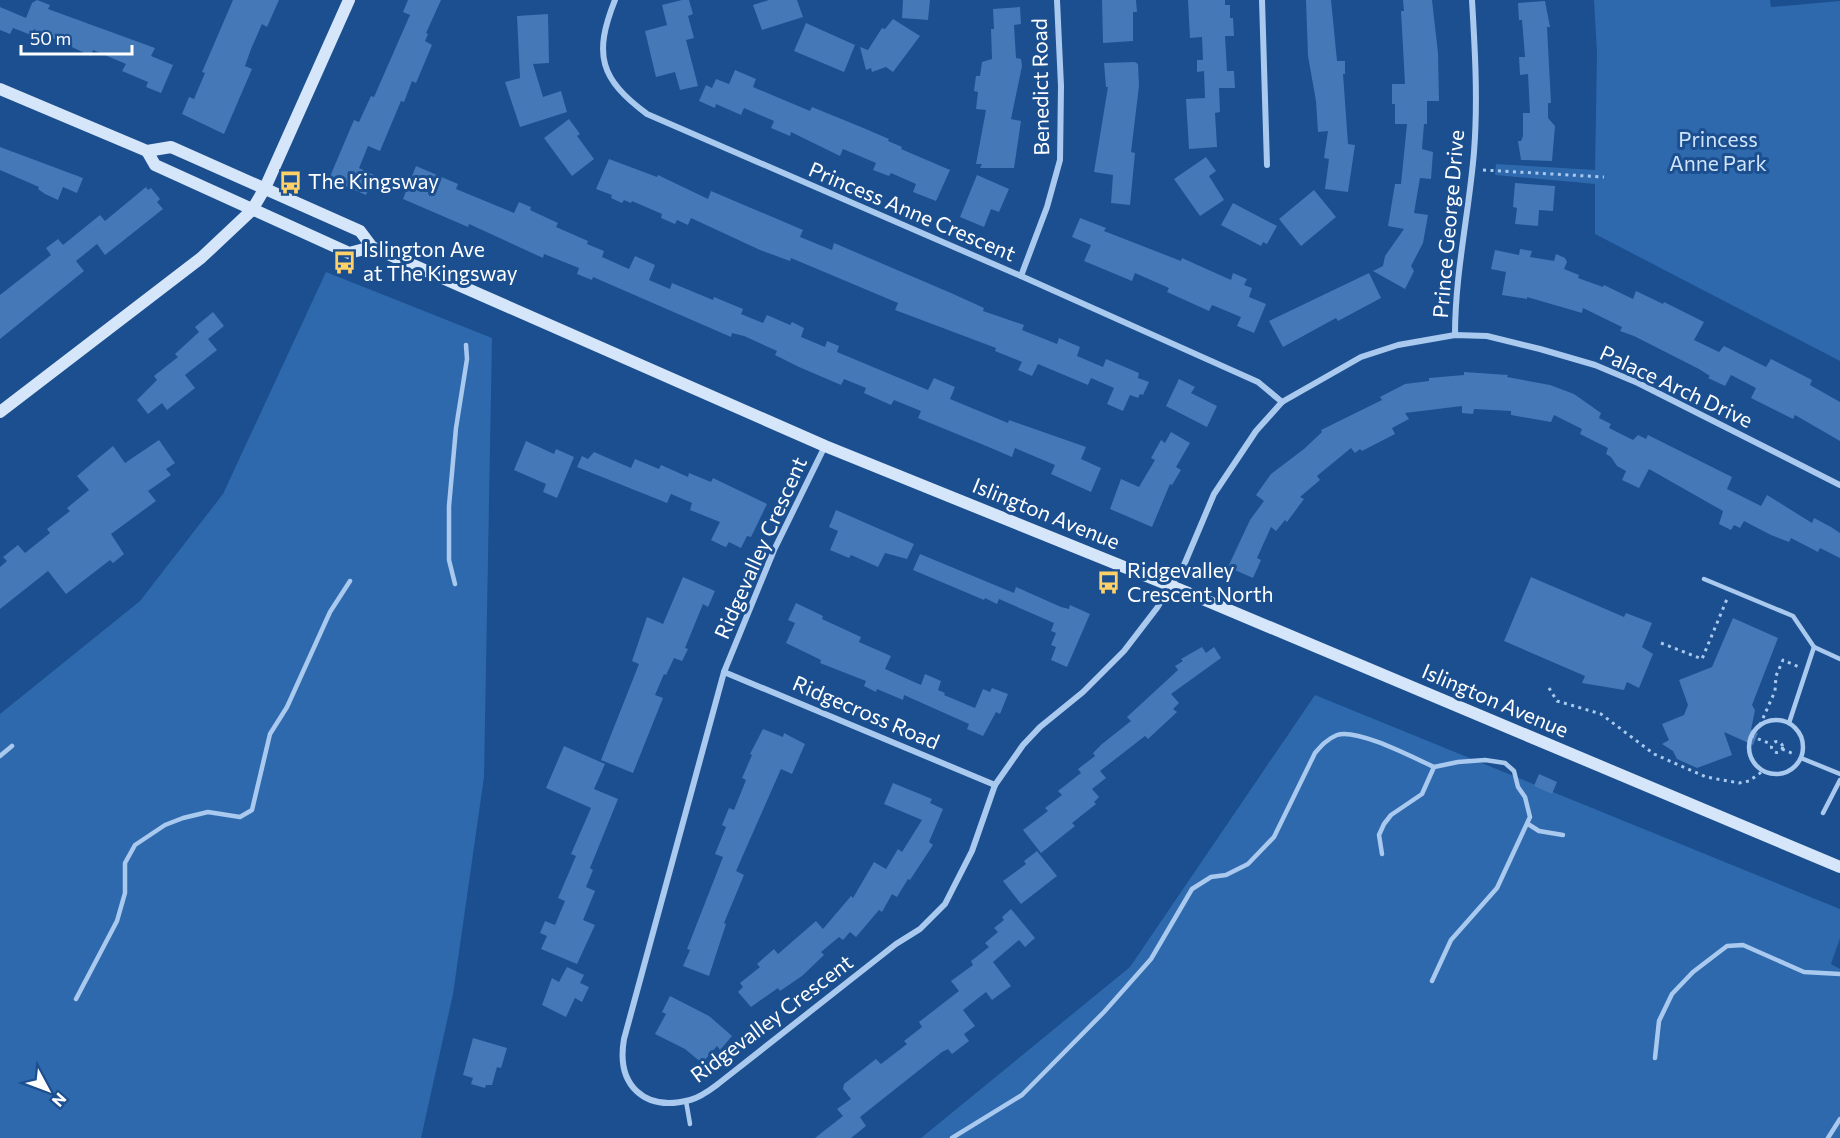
<svg xmlns="http://www.w3.org/2000/svg" width="1840" height="1138" font-family="Commissioner,sans-serif">
<style>
.green{fill:#2e69ad}
.building{fill:#4478b7}
.lines{fill:none;stroke-linecap:round;stroke-linejoin:round}
.path{stroke:#a9c9ee;stroke-width:3;stroke-dasharray:3 4.5;stroke-linecap:butt}
.lane{stroke:#a9c9ee;stroke-width:4.5}
.street{stroke:#a9c9ee;stroke-width:6}
.secondary{stroke:#d6e6fa;stroke-width:12}
.labels{text-anchor:middle;stroke-width:6;stroke-linejoin:round;paint-order:stroke}
.street-label{font-size:21px;fill:#fff;stroke:#1b4f8f}
.park-label{font-size:21px;fill:#cfe3fa;stroke:#1b4f8f}
.poi-label{font-size:21px;fill:#fff;stroke:#1b4f8f;text-anchor:start}
</style>
<rect width="100%" height="100%" fill="#1b4f8f"/>
<!-- green -->
<g class="green">
<polygon points="1594,0 1770,0 1771,7 1840,1 1840,361 1595,234 1595,184 1495,175 1496,164 1595,170 1597,53"/>
<polygon points="326,272 492,338 484,777 453,994 421,1138 0,1138 0,714 140,601 223,494"/>
<polygon points="1315,695 1840,909 1840,938 1831,964 1840,969 1840,1138 921,1138 1130,967"/>
</g>
<!-- building -->
<g class="building">
<polygon points="37,0 50,5 48,9 155,48 151,56 173,65 161,93 146,87 148,82 122,71 126,64 93,50 91,56 42,33 39,38 13,28 10,34 0,30 0,7 26,18 32,3"/>
<polygon points="233,0 279,0 267,27 262,24 251,49 245,66 252,69 224,134 182,114 189,97 194,99 205,73 202,72"/>
<polygon points="408,0 441,0 426,33 428,34 425,41 432,45 416,83 412,81 404,102 401,101 380,151 368,146 359,168 374,175 366,195 329,179 354,120 359,122 371,96 374,97 410,15 403,12"/>
<polygon points="682,0 689,0 693,14 688,16 694,38 686,40 698,86 680,90 675,72 656,77 645,31 667,25 662,5"/>
<polygon points="769,0 797,0 803,17 762,30 753,5"/>
<polygon points="903,0 930,0 928,20 902,18"/>
<polygon points="1102,0 1136,0 1137,12 1133,12 1133,41 1103,43"/>
<polygon points="1188,0 1225,0 1225,5 1230,5 1230,18 1233,18 1234,36 1225,36 1227,71 1234,71 1235,88 1219,88 1220,112 1215,113 1217,147 1189,149 1186,99 1205,98 1204,71 1197,72 1197,60 1203,60 1202,37 1190,38"/>
<polygon points="1306,0 1331,0 1337,61 1345,61 1345,74 1343,74 1348,144 1355,145 1348,192 1325,189 1329,159 1324,158 1328,131 1318,132 1316,101 1308,56"/>
<polygon points="1403,0 1432,0 1438,53 1439,101 1427,101 1427,124 1424,124 1422,149 1433,152 1431,179 1420,178 1414,213 1428,215 1423,243 1411,266 1414,271 1405,289 1373,271 1383,266 1385,256 1404,229 1388,226 1395,184 1401,184 1407,124 1395,124 1395,104 1392,104 1392,84 1405,84 1401,11 1404,11"/>
<polygon points="1545,1 1550,27 1547,27 1551,103 1548,103 1548,118 1555,126 1552,161 1521,160 1518,141 1521,141 1523,136 1523,113 1530,113 1528,74 1520,75 1519,57 1525,57 1522,20 1519,20 1518,3"/>
<polygon points="1020,7 1021,24 1014,25 1016,58 1021,59 1022,66 1011,119 1021,121 1014,168 980,168 982,164 976,164 986,110 976,109 978,92 974,91 976,76 980,76 982,62 992,59 991,29 994,29 993,9"/>
<polygon points="548,14 549,63 533,64 543,97 561,91 567,112 520,127 505,82 520,78 517,16"/>
<polygon points="893,19 920,36 893,72 886,67 872,72 871,68 866,70 860,47 868,50 882,28 885,29"/>
<polygon points="806,23 855,45 844,72 794,51"/>
<polygon points="1135,62 1138,64 1139,86 1131,152 1135,153 1130,205 1111,203 1113,175 1094,172 1108,87 1106,87 1104,63"/>
<polygon points="735,70 756,79 753,87 810,111 812,107 861,127 889,139 888,141 902,147 901,149 950,170 936,201 913,192 916,184 891,173 889,176 873,170 876,163 843,149 840,156 791,132 790,136 771,128 774,121 744,108 741,115 716,104 715,108 699,101 706,85 712,88 716,79 729,84"/>
<polygon points="569,119 580,134 577,136 594,159 572,176 544,138"/>
<polygon points="0,147 83,178 77,193 63,187 58,200 45,194 38,189 39,187 0,170"/>
<polygon points="1206,157 1216,171 1209,176 1224,200 1200,216 1174,179"/>
<polygon points="609,159 657,177 658,175 708,199 711,191 803,230 800,237 832,250 834,243 951,293 984,308 983,311 1024,325 1022,330 1057,344 1059,338 1080,347 1077,356 1103,367 1106,359 1139,373 1138,378 1149,382 1143,395 1140,394 1138,398 1130,395 1123,411 1107,404 1114,388 1091,378 1088,385 1038,364 1032,376 1018,370 1022,362 995,351 996,348 895,310 898,303 791,258 790,261 760,250 691,218 688,225 677,220 675,224 661,218 662,214 632,201 631,203 624,200 622,203 611,198 612,195 596,189"/>
<polygon points="416,166 458,184 456,189 514,213 519,202 531,207 530,210 558,223 556,227 588,241 587,244 604,251 602,257 629,269 635,256 655,265 649,280 670,289 672,283 713,300 714,297 743,309 741,314 763,323 767,315 790,325 792,322 804,328 801,337 825,347 827,341 839,346 837,352 928,390 934,378 955,387 950,399 1008,423 1009,420 1086,447 1081,459 1101,468 1091,492 1051,474 1055,465 1015,448 1012,457 991,448 918,418 921,411 894,400 891,405 864,393 866,388 844,379 841,385 799,367 775,355 777,351 744,336 732,333 731,337 593,277 592,280 577,274 579,268 544,254 543,258 469,224 468,227 403,199"/>
<polygon points="977,175 1009,189 999,212 991,209 984,227 960,217"/>
<polygon points="1515,183 1555,186 1553,211 1539,210 1538,226 1515,224 1517,208 1513,207"/>
<polygon points="146,187 148,190 151,188 160,199 157,202 163,209 105,255 97,244 76,261 84,271 0,339 0,295 51,255 46,248 58,239 63,245 100,215 105,221"/>
<polygon points="1314,190 1336,217 1301,246 1279,219"/>
<polygon points="1233,203 1277,226 1267,244 1263,242 1261,246 1221,225"/>
<polygon points="1080,218 1106,228 1104,231 1181,261 1182,258 1231,280 1233,273 1247,279 1244,285 1252,288 1249,297 1266,304 1254,333 1237,326 1241,317 1212,305 1209,311 1167,292 1169,288 1135,273 1132,281 1084,261 1091,245 1072,237"/>
<polygon points="1520,249 1532,251 1530,257 1554,261 1556,254 1565,258 1567,262 1564,269 1579,275 1578,278 1603,287 1604,285 1633,299 1636,291 1663,304 1664,302 1704,322 1694,340 1719,352 1724,346 1766,367 1771,359 1812,380 1810,385 1840,402 1840,441 1795,415 1793,419 1751,398 1756,388 1731,375 1725,386 1708,378 1710,376 1699,369 1634,336 1620,331 1622,327 1583,308 1582,313 1527,297 1527,299 1502,295 1506,272 1491,269 1495,250 1519,255"/>
<polygon points="1369,273 1381,298 1338,321 1336,318 1283,347 1269,321"/>
<polygon points="213,312 224,326 208,339 217,350 185,375 195,388 167,410 162,403 148,414 137,400 157,380 154,376 178,357 175,354 199,332 195,327"/>
<polygon points="1464,372 1508,375 1507,377 1550,385 1574,394 1601,413 1599,418 1611,424 1609,428 1633,440 1638,435 1646,439 1648,435 1732,477 1727,489 1761,506 1767,495 1812,523 1814,518 1831,527 1840,533 1840,558 1820,548 1818,552 1791,538 1789,542 1771,535 1744,521 1740,528 1734,525 1731,530 1719,524 1723,511 1649,469 1639,488 1622,480 1626,471 1617,466 1611,457 1606,454 1608,448 1580,434 1582,429 1554,415 1551,422 1511,415 1511,411 1474,409 1473,414 1462,413 1462,406 1405,413 1409,419 1392,428 1395,434 1362,451 1360,449 1355,453 1351,448 1317,476 1320,480 1300,497 1304,499 1287,522 1285,520 1276,531 1271,527 1257,558 1261,560 1253,578 1228,567 1250,520 1264,501 1256,495 1271,474 1304,449 1322,432 1321,430 1382,400 1380,397 1405,384 1429,381 1429,378 1464,375"/>
<polygon points="1179,379 1195,387 1191,393 1217,406 1207,427 1166,406"/>
<polygon points="1171,432 1190,443 1176,467 1181,470 1172,485 1170,484 1152,527 1110,509 1121,479 1139,487 1155,460 1151,458 1161,440 1165,443"/>
<polygon points="159,440 175,463 166,469 171,475 148,491 156,501 111,534 124,554 113,563 110,560 66,594 48,571 0,609 0,567 7,561 3,557 18,545 25,553 50,533 47,529 70,511 67,508 89,490 77,476 113,446 125,463"/>
<polygon points="526,441 554,454 556,449 574,457 557,498 543,492 546,484 514,470"/>
<polygon points="594,452 631,468 635,459 659,469 661,465 688,477 689,473 711,482 713,478 767,504 751,537 747,536 741,548 729,542 726,547 723,546 711,540 720,522 690,510 692,503 671,494 667,503 577,467 582,456 588,459"/>
<polygon points="836,510 914,544 907,559 885,553 878,567 851,555 849,558 830,550 838,531 829,527"/>
<polygon points="920,554 1014,593 1016,587 1061,607 1069,609 1070,605 1090,614 1067,667 1051,660 1056,647 1051,645 1056,633 1051,631 1054,623 999,599 997,604 985,598 984,600 913,570"/>
<polygon points="683,577 715,591 708,607 703,604 685,648 688,649 682,661 674,658 666,675 664,674 655,695 663,698 633,773 601,760 639,664 632,661 647,617 663,624"/>
<polygon points="1531,577 1624,617 1626,613 1652,623 1642,647 1653,654 1639,688 1627,682 1624,690 1582,683 1585,676 1504,641"/>
<polygon points="796,603 823,616 822,619 861,637 859,642 891,656 885,669 921,685 925,674 941,681 938,690 945,693 944,695 975,708 983,689 990,692 992,688 1008,694 1000,714 996,712 983,736 967,729 969,724 904,695 903,700 877,689 876,692 864,686 866,681 820,663 821,660 786,643 795,623 788,620"/>
<polygon points="1733,618 1778,638 1752,705 1755,710 1751,730 1758,733 1753,745 1724,732 1732,755 1697,768 1677,759 1673,751 1662,744 1669,740 1662,724 1684,715 1688,705 1679,680 1712,667"/>
<polygon points="1202,647 1206,653 1214,647 1221,658 1171,694 1179,703 1173,709 1177,712 1148,739 1145,736 1100,771 1106,778 1092,789 1099,797 1094,802 1096,804 1072,823 1075,826 1041,853 1023,830 1048,811 1045,808 1062,795 1058,791 1081,773 1078,769 1095,756 1093,753 1102,744 1131,721 1127,717 1178,670 1175,666 1183,661 1181,659"/>
<polygon points="763,729 783,737 784,733 805,744 792,774 781,769 736,871 744,875 724,923 726,924 709,976 683,966 690,950 687,949 723,857 715,854 726,827 722,825 729,808 734,810 746,780 742,778 752,755 750,754"/>
<polygon points="564,746 605,764 594,789 618,799 590,868 593,870 586,887 595,891 583,920 595,925 577,964 541,949 547,936 540,933 545,921 555,925 565,901 558,898 576,856 571,854 591,808 546,788"/>
<polygon points="1539,774 1557,782 1552,794 1534,786"/>
<polygon points="893,783 932,799 930,803 943,809 929,842 933,845 910,880 908,879 897,897 892,894 882,912 879,910 856,937 850,932 843,940 839,937 821,952 824,955 802,976 780,991 778,988 751,1007 738,992 743,987 740,983 760,967 757,964 774,949 778,954 816,921 823,929 851,896 853,898 874,862 886,869 898,849 902,852 922,820 884,804"/>
<polygon points="1037,851 1057,876 1021,904 1003,881 1026,864 1024,861"/>
<polygon points="1011,909 1035,938 1025,947 1019,940 993,962 1011,986 992,1000 986,992 963,1010 975,1026 964,1034 969,1041 952,1054 948,1049 942,1052 860,1117 866,1126 851,1138 815,1138 843,1116 837,1109 851,1099 843,1089 844,1084 876,1059 881,1064 907,1044 904,1041 922,1027 919,1022 959,991 951,981 973,965 971,961 989,947 985,943 998,932 994,928 1004,920 1002,917"/>
<polygon points="567,967 584,975 580,983 589,987 582,1002 575,998 566,1017 542,1005 552,978 559,982"/>
<polygon points="670,996 709,1016 732,1036 720,1050 717,1046 702,1063 685,1049 655,1034 666,1014 662,1012"/>
<polygon points="473,1038 507,1048 501,1068 497,1067 492,1085 486,1085 485,1088 471,1084 473,1078 463,1075"/>
</g>
<g class="lines">
<!-- path -->
<g class="path">
<polyline points="1483,170 1604,177"/>
<polyline points="1661,643 1702,659 1727,599"/>
<polyline points="1549,688 1557,701 1601,714 1654,754 1706,777 1739,783 1749,781 1763,771"/>
<polyline points="1760,725 1775,691 1776,676 1783,660 1799,667"/>
<polyline points="1751,736 1771,744"/>
<circle cx="1777" cy="747" r="5.5"/>
<polyline points="1782,749 1794,754"/>
</g>
<!-- lane -->
<g class="lane">
<polyline points="1704,579 1793,616 1814,647"/>
<polyline points="455,584 449,560 449,506 456,428 467,359 466,345"/>
<circle cx="1776" cy="747" r="27"/>
<polyline points="1789,723 1814,647 1840,659"/>
<polyline points="0,756 12,746"/>
<polyline points="1801,758 1840,774"/>
<polyline points="1823,813 1840,780"/>
<polyline points="1528,824 1539,831 1563,835"/>
<polyline points="1382,854 1379,835 1384,824 1391,815 1422,794 1434,767 1458,762 1485,760 1505,763 1514,771 1518,787 1525,797 1530,817 1497,888 1451,940 1432,981"/>
<polyline points="76,999 117,921 125,893 125,863 135,845 165,825 183,818 208,812 240,817 252,810 270,734 287,707 330,612 350,581"/>
<polyline points="1655,1058 1659,1021 1672,994 1693,972 1727,946 1743,945 1804,972 1840,974"/>
<polyline points="686,1101 690,1124"/>
<path d="M 952,1138 L 1022,1095 L 1104,1012 L 1151,959 L 1192,889 L 1211,877 L 1226,875 L 1248,864 L 1274,837 L 1315,753 C 1321,746 1327,739 1337,735 C 1357,728 1414,758 1434,767"/>
<polyline points="1828,1138 1840,1119"/>
</g>
<!-- street -->
<g class="street">
<path d="M 615,0 C 593,55 600,79 647,114 L 1021,276 L 1258,382 L 1282,402"/>
<polyline points="1262,0 1267,165"/>
<polyline points="1021,276 1047,207 1060,160 1061,86 1057,0"/>
<path d="M 1455,335 C 1455,273 1469,213 1474,152 C 1478,101 1475,50 1472,0"/>
<path d="M 825,446 L 774,550 L 724,672 L 624,1039 C 616,1085 644,1112 690,1100 C 701,1097 710,1090 718,1084 L 896,944 L 920,929 L 945,904 L 972,851 L 995,785 L 1023,745 L 1040,727 L 1083,692 L 1124,651 L 1157,608 L 1184,565 L 1214,494 L 1256,431 L 1282,402 L 1361,357 L 1398,345 L 1455,335 L 1487,336 L 1540,349 L 1595,365 L 1638,383 L 1840,485"/>
<polyline points="724,672 995,785"/>
</g>
<!-- secondary -->
<g class="secondary">
<polyline points="0,89 147,151 171,147 360,231 372,247 825,446 1186,592 1840,867"/>
<polyline points="147,151 155,165 349,253 372,247"/>
<polyline points="0,412 201,258 252,210 265,188 349,0"/>
</g>
</g>
<!-- icons -->
<defs>
<symbol id="bus-bare" viewBox="-9 -9 18 18"><path d="M-5-6H5V4H4V6H2V4H-2V6H-4V4H-5ZM-3.5-4V0h7V-4ZM-3.5 1.2v1.5H-2V1.2ZM2 1.2v1.5H3.5V1.2Z" fill="#ffd166" stroke="#1b4f8f" stroke-width="2.5" paint-order="stroke"/></symbol>
</defs>
<g fill-rule="evenodd">
<use href="#bus-bare" x="274" y="166" width="33" height="33"/>
<use href="#bus-bare" x="328" y="246" width="33" height="33"/>
<use href="#bus-bare" x="1092" y="566" width="33" height="33"/>
</g>
<g class="labels">
<!-- street labels -->
<g class="street-label">
<text transform="translate(1041 87) rotate(-91)" y="7">Benedict Road</text>
<text transform="translate(912 212) rotate(23)" y="7">Princess Anne Crescent</text>
<text transform="translate(1449 224) rotate(-85)" y="7">Prince George Drive</text>
<text transform="translate(1676 387) rotate(25)" y="7">Palace Arch Drive</text>
<text transform="translate(1046 514) rotate(22)" y="7">Islington Avenue</text>
<text transform="translate(761 548) rotate(-66)" y="7">Ridgevalley Crescent</text>
<text transform="translate(1495 701) rotate(23)" y="7">Islington Avenue</text>
<text transform="translate(866 713) rotate(23)" y="7">Ridgecross Road</text>
<text transform="translate(772 1019) rotate(-37)" y="7">Ridgevalley Crescent</text>
</g>
<!-- park labels -->
<g class="park-label">
<text x="1718" y="147">Princess<tspan x="1718" dy="24">Anne Park</tspan></text>
</g>
<!-- poi labels -->
<g class="poi-label">
<text x="308" y="189">The Kingsway</text>
<text x="363" y="257">Islington Ave<tspan x="363" dy="24">at The Kingsway</tspan></text>
<text x="1127" y="578">Ridgevalley<tspan x="1127" dy="24">Crescent North</tspan></text>
</g>
</g>
<!-- north arrow -->
<g transform="translate(48 1090) rotate(131)" stroke="#1b4f8f" stroke-width="4.5" paint-order="stroke">
<path d="M0-4.5L10 22L0 15L-10 22Z" fill="#ffffff"/>
<text y="-9" font-size="16" font-weight="bold" text-anchor="middle" fill="#ffffff">N</text>
</g>
<!-- scale -->
<path d="M21 45v9h111v-9" fill="none" stroke="#ffffff" stroke-width="3"/>
<text x="30" y="45" font-size="18" fill="#ffffff" stroke="#1b4f8f" stroke-width="4.5" paint-order="stroke">50 m</text>
</svg>
